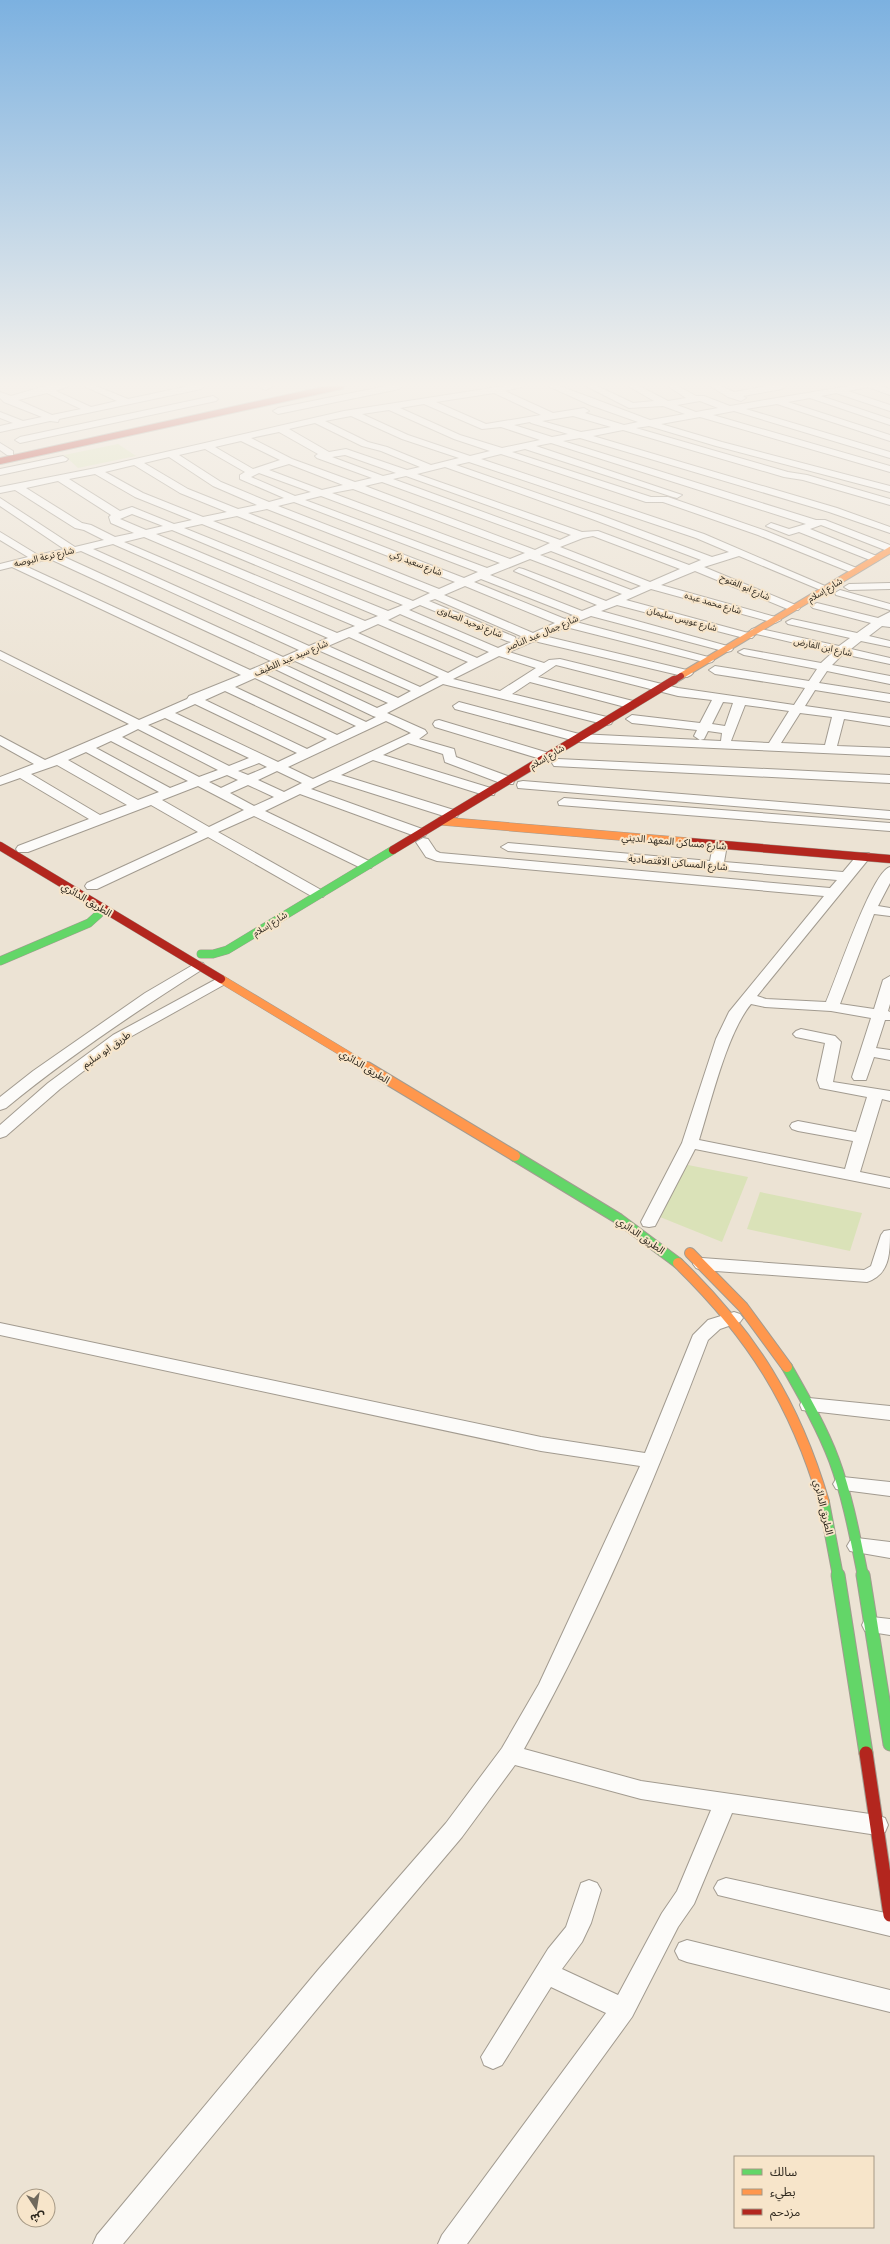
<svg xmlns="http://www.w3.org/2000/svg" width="890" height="2244" font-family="Roboto,'Noto Sans Arabic',sans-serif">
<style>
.green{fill:#dae2b8}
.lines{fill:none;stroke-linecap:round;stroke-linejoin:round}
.street-casing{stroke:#a29b90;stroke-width:2}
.fast-far2-casing{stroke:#a29b90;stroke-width:9}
.fast-far1-casing{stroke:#a29b90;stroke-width:12}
.fast-casing{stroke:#a29b90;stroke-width:15}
.slow-far2-casing{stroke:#a29b90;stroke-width:8}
.slow-far1-casing{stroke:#a29b90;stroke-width:9}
.slow-casing{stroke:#a29b90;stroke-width:12}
.jam-far2-casing{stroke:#a29b90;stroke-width:8}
.jam-far1-casing{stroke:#a29b90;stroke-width:9}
.jam-casing{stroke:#a29b90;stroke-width:15}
.street{fill:#fcfbf9;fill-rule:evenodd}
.fast-far2{stroke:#63d668;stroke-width:8}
.fast-far1{stroke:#63d668;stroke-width:10}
.fast{stroke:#63d668;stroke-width:13}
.slow-far2{stroke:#ff974d;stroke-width:6}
.slow-far1{stroke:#ff974d;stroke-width:8}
.slow{stroke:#ff974d;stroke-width:10}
.jam-far2{stroke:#b3261e;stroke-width:6}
.jam-far1{stroke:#b3261e;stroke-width:8}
.jam{stroke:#b3261e;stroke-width:13}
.labels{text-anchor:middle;stroke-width:4;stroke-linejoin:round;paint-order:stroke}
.far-street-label{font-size:9px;fill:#2d271d;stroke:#f7e5ca}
.street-label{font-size:10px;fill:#2d271d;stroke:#f7e5ca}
</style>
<rect width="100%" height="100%" fill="#ece3d4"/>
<!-- green -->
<g class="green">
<polygon points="118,444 136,456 78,468 64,455"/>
<polygon points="683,1164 748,1177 722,1242 660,1217"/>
<polygon points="760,1192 862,1213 850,1251 747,1229"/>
</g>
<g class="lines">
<defs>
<g id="street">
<path d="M 45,386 L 69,386 L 56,391 L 91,407 L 117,401 L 84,386 L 96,386 L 128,399 L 189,386 L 205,386 L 201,389 L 59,419 L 58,422 L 50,421 L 0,432 L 0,426 L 13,423 L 0,418 L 0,412 L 23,421 L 42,417 L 4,402 L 0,398 L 0,392 L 11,396 ZM 47,393 L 81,409 L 52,415 L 18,400 Z"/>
<polygon points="262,386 273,386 266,390 263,389"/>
<polygon points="386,386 403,386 399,389 278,414 273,411 278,408"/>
<path d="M 504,386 L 525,386 L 505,391 L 553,413 L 584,408 L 589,411 L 585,413 L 624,425 L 638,422 L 590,405 L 548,386 L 560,386 L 650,420 L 685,414 L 663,406 L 629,408 L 586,386 L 597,386 L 633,403 L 654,401 L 628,386 L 639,386 L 668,401 L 686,398 L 668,386 L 678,386 L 696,396 L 704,396 L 730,406 L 849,386 L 881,386 L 890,389 L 890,395 L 868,387 L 848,391 L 890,405 L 890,411 L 836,393 L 821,396 L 890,419 L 890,425 L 810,398 L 788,402 L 890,435 L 890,441 L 777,404 L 746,409 L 890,452 L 890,458 L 734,411 L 713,415 L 890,466 L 890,472 L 700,417 L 661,424 L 722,442 L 890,486 L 890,492 L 716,446 L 649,426 L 636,428 L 788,472 L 807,475 L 890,499 L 890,505 L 803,480 L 784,477 L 623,430 L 593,436 L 837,508 L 890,527 L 890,533 L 829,512 L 580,438 L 563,441 L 816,520 L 825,520 L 890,545 L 890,552 L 821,525 L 810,529 L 879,557 L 880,559 L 875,562 L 799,532 L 789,535 L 766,526 L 771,523 L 789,529 L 806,524 L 551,443 L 536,446 L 682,495 L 677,498 L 673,497 L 525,449 L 512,452 L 651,497 L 668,497 L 766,531 L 859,569 L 860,571 L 855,574 L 758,535 L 663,502 L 646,502 L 501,454 L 481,459 L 704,534 L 832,589 L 831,591 L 823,591 L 739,556 L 704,567 L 798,606 L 800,608 L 798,610 L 790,610 L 695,571 L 661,585 L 779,618 L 781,620 L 775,623 L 651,589 L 626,600 L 752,634 L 754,636 L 752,638 L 744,638 L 617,605 L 601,611 L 731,647 L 733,649 L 731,651 L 727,652 L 591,616 L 576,622 L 712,658 L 714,660 L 712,662 L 708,663 L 566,627 L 544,636 L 691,671 L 693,673 L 691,675 L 687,677 L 534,641 L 509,652 L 544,663 L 549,660 L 560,659 L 678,688 L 794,705 L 805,688 L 715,674 L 709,670 L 715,666 L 809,681 L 817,669 L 744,655 L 738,652 L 744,649 L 821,663 L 833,652 L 752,633 L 750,631 L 752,629 L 756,628 L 839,646 L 850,638 L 788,624 L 786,622 L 792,619 L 857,633 L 871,623 L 813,608 L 811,606 L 817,603 L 878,618 L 890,612 L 890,627 L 882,626 L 869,636 L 890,641 L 890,647 L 861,641 L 851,649 L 890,658 L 890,664 L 843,654 L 832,665 L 890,676 L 890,684 L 827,671 L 819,683 L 890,694 L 890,702 L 815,690 L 805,706 L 890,718 L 890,726 L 844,719 L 837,746 L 890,748 L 890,756 L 579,742 L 455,709 L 453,706 L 459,702 L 579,734 L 721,741 L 722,733 L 708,731 L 704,739 L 700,740 L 694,736 L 697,730 L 632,723 L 626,719 L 632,715 L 700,723 L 712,700 L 678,696 L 556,665 L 538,677 L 637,702 L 639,705 L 633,709 L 530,682 L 512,694 L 611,718 L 613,721 L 611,724 L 607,725 L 443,684 L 387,713 L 425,730 L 427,733 L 419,739 L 454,749 L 456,757 L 513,778 L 514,781 L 513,784 L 503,784 L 445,762 L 443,754 L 408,743 L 383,755 L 494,789 L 495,792 L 494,795 L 484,795 L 373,760 L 341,775 L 457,811 L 459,814 L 457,817 L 447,817 L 330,780 L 311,789 L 425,830 L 427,833 L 425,836 L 415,836 L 300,794 L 265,811 L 371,862 L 373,865 L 371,868 L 361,868 L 254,816 L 218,832 L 323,891 L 325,894 L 323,897 L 313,897 L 208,837 L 97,889 L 87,889 L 85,886 L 87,883 L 198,832 L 151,805 L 28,852 L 18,852 L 16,849 L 18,846 L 89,819 L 20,778 L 0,785 L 0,777 L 34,764 L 0,745 L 0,736 L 45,760 L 129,724 L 0,659 L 0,651 L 139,720 L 187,699 L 189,696 L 241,675 L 12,567 L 0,570 L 0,564 L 28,557 L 0,540 L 0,532 L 38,555 L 64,549 L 0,506 L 0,498 L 75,547 L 104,540 L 84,530 L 75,528 L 15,490 L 0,493 L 0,487 L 96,468 L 344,411 ZM 494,393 L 541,415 L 486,424 L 436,402 ZM 700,401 L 718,408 L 696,412 L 677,405 ZM 424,404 L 482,429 L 501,427 L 540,440 L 502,448 L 460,435 L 400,408 ZM 389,410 L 454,439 L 490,451 L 470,456 L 408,435 L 362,414 ZM 351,416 L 402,439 L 459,458 L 431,465 L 387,447 L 368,442 L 325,421 ZM 573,416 L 611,427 L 581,432 L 542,421 ZM 530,422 L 531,423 L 568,434 L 552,437 L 514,425 ZM 315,423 L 362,446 L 381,451 L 420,467 L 407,470 L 346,449 L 329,452 L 289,429 ZM 279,432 L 318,454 L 315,456 L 317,458 L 372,478 L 355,482 L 292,459 L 251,438 ZM 241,441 L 280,460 L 253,469 L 215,447 ZM 205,449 L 245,472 L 240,475 L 240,479 L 284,498 L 269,502 L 221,482 L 179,455 ZM 345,455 L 396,473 L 383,476 L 332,457 ZM 169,457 L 213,486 L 257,505 L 238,509 L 188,489 L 144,463 ZM 469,462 L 696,538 L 729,552 L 712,557 L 600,515 L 456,465 ZM 289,464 L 343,485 L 322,490 L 269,470 ZM 134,465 L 180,493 L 227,512 L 203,517 L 143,493 L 105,472 ZM 445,467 L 592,519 L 701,560 L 689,565 L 598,531 L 582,532 L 417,474 ZM 259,473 L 311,492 L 295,496 L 251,477 ZM 95,474 L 135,497 L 192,520 L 174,524 L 132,507 L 120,511 L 69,479 ZM 406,476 L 571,535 L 560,540 L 393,479 ZM 58,481 L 111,515 L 109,517 L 111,523 L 134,533 L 115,537 L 91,525 L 82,523 L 26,488 ZM 382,482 L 550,543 L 535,550 L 365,486 ZM 353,489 L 525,553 L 510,559 L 332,493 ZM 321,496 L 500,563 L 487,568 L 305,500 ZM 294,502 L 478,572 L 464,578 L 278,506 ZM 267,509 L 455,582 L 439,589 L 248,513 ZM 132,514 L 163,526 L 146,530 L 120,519 ZM 237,516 L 430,593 L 413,601 L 213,521 ZM 202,524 L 403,605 L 388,611 L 184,528 ZM 172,530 L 378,616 L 365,621 L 156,534 ZM 593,536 L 680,569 L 650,582 L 560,547 L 583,538 ZM 144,537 L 355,626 L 337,633 L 124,542 ZM 113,544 L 328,638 L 309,646 L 93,549 ZM 81,551 L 299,650 L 283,657 L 62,556 ZM 551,551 L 641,586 L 631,590 L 540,555 ZM 50,559 L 271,661 L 250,670 L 23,565 ZM 530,559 L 622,594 L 606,601 L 523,569 L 519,568 L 514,571 L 597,605 L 582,611 L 490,575 ZM 481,579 L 573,615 L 565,619 L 474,582 ZM 465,586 L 555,623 L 533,633 L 444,595 ZM 435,599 L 523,637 L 516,640 L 515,637 L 429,601 ZM 420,605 L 507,641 L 511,642 L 498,648 L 409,610 ZM 400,614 L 489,652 L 477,658 L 388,620 ZM 378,624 L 468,662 L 448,673 L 358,633 ZM 349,637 L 439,677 L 420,687 L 328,646 ZM 318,650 L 411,691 L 398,698 L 304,656 ZM 499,656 L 536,668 L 500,691 L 453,679 ZM 295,661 L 388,703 L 377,708 L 285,665 ZM 275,669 L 373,716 L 376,717 L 366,722 L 264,674 ZM 255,678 L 356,726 L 337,735 L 235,687 ZM 225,691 L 327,739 L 307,749 L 205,700 ZM 723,702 L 733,703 L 725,726 L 712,724 ZM 195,704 L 297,753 L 278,762 L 175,713 ZM 745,705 L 789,711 L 769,743 L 731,741 ZM 800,713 L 832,717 L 825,745 L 781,743 ZM 165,718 L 249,758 L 229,766 L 148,725 ZM 386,721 L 411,733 L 313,779 L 288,767 ZM 138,729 L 218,770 L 199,777 L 122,737 ZM 111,741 L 188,781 L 170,788 L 96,748 ZM 86,752 L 159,792 L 138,800 L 68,760 ZM 259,763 L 267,767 L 248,775 L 238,771 ZM 57,765 L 127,805 L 100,815 L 31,774 ZM 277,771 L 302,783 L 284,792 L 258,780 ZM 227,775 L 238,780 L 221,788 L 209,782 ZM 248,785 L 274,797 L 254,806 L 230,793 ZM 198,786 L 244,810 L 209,827 L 162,800 Z"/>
<polygon points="710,386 721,386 734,392 767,386 786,386 782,389 743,396 746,398 741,401 728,397"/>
<polygon points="213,396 218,399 216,401 20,443 15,440 20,437"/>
<polygon points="0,443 13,451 13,455 7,455 0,450"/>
<polygon points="63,456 68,459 66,461 0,475 0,469"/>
<polygon points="890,583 890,589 849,590 844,587 849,584"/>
<polygon points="840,590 890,604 890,610 836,595 835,593"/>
<polygon points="439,720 552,754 554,757 548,761 544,760 435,727 433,724 435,721"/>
<polygon points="558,759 890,775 890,783 554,766 552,763"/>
<polygon points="523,781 890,811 890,819 518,788 517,785 518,782"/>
<polygon points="564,798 890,823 890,831 559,805 558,802"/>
<path d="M 423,838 L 428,839 L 436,851 L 440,853 L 830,888 L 837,880 L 508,851 L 501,847 L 508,843 L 710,861 L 713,845 L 720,841 L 727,845 L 724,862 L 843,872 L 859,853 L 869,853 L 871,856 L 757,996 L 766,999 L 826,1002 C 836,980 872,871 890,867 L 890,883 L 878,906 L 890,908 L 890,916 L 874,914 L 840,1004 L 874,1009 L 883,980 L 890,976 L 890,1004 L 888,1011 L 890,1012 L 890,1020 L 885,1020 L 876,1048 L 890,1050 L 890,1060 L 874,1057 L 866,1080 L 854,1080 L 852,1077 L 871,1018 L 831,1011 L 765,1007 L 751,1004 C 727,1033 711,1102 699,1140 L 845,1169 L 853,1141 L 798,1131 L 792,1129 L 790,1126 L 792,1123 L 798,1121 L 856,1132 L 867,1097 L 820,1088 L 817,1080 L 825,1043 L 796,1037 L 793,1034 L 796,1031 L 801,1029 L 835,1036 L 841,1042 L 833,1082 L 890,1091 L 890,1101 L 882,1099 L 860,1172 L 890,1178 L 890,1188 L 695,1149 L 655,1226 L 649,1227 L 643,1226 L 641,1222 L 682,1143 L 716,1039 L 729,1012 L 824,896 L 437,861 L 426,857 L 416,842 Z"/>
<path d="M 198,962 L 203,963 L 205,966 L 203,969 C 135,1012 68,1057 6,1108 L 0,1110 L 0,1097 L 33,1071 L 145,993 Z"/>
<polygon points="222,976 229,980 227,983 123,1041 60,1089 6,1136 0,1138 0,1125 48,1083 113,1035"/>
<path d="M 890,1230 C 890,1254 890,1274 867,1282 L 702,1270 L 696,1268 L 693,1264 L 696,1260 L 702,1258 L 864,1270 L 871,1266 L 881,1235 L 884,1231 Z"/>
<path d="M 734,1312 L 740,1314 L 743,1318 L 740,1322 L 720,1329 L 708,1340 C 655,1480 597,1619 524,1749 L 641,1781 L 877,1815 L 885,1818 L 888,1825 L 885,1832 L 877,1835 L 732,1813 L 694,1904 L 678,1927 L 632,2017 L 467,2244 L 438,2244 L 442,2235 L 606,2013 L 551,1987 L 502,2065 L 493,2069 L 484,2065 L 481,2057 L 548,1949 L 566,1927 L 581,1883 L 589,1880 L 597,1883 L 601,1890 L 591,1923 L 582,1942 L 562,1969 L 618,1995 L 662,1913 L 677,1891 L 711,1810 L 641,1799 L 515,1765 L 462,1837 L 336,1986 L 123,2244 L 93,2244 L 97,2235 L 318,1970 L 446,1823 L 502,1748 L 539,1684 L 640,1466 L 541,1451 L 0,1335 L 0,1323 L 541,1437 L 645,1453 L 693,1335 L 708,1320 Z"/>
<polygon points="809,1398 890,1406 890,1420 802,1410 800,1405 802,1400"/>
<polygon points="843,1477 890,1482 890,1496 836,1489 833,1484 836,1479"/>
<polygon points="857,1538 890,1542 890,1558 850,1551 847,1546 850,1541"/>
<polygon points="872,1617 890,1619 890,1635 865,1631 862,1625 865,1619"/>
<polygon points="726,1878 890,1914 890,1936 718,1895 714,1888 718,1881"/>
<polygon points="687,1940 890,1990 890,2012 687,1962 679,1959 675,1951 679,1943"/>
</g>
<g id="fast-far2">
<polyline points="201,954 213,954 227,950 393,850"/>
<polyline points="0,961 89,923 99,914 101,907"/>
</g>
<g id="fast-far1">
<polyline points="515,1156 619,1219 678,1263"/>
<path d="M 787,1367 C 804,1397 822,1428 834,1460 C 848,1498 855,1537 863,1576"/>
<polyline points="824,1502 838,1576"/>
</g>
<g id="fast">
<polyline points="838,1575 866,1753"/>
<polyline points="863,1575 890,1744"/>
</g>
<polyline id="slow-far2" points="681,676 890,550"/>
<g id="slow-far1">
<polyline points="441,821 689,842"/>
<polyline points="221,979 369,1068"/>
</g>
<g id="slow">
<polyline points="367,1067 515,1156"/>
<polyline points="690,1253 743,1307 787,1367"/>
<path d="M 678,1263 C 752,1335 795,1403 824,1502"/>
</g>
<g id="jam-far2">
<polyline points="0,461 341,386"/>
<polyline points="673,681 681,676"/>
</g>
<g id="jam-far1">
<polyline points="689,842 890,859"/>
<polyline points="0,846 221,979"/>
<polyline points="393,850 674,680"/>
</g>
<polyline id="jam" points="866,1753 890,1915"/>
</defs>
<!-- street casing -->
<use href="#street" class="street-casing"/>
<!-- fast-far2 casing -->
<use href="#fast-far2" class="fast-far2-casing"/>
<!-- fast-far1 casing -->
<use href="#fast-far1" class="fast-far1-casing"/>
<!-- fast casing -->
<use href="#fast" class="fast-casing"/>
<!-- slow-far2 casing -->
<use href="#slow-far2" class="slow-far2-casing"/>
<!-- slow-far1 casing -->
<use href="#slow-far1" class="slow-far1-casing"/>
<!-- slow casing -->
<use href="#slow" class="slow-casing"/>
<!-- jam-far2 casing -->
<use href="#jam-far2" class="jam-far2-casing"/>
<!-- jam-far1 casing -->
<use href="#jam-far1" class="jam-far1-casing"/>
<!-- jam casing -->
<use href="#jam" class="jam-casing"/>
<!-- street -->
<use href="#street" class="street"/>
<!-- fast-far2 -->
<use href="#fast-far2" class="fast-far2"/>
<!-- fast-far1 -->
<use href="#fast-far1" class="fast-far1"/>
<!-- fast -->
<use href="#fast" class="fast"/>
<!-- slow-far2 -->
<use href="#slow-far2" class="slow-far2"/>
<!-- slow-far1 -->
<use href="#slow-far1" class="slow-far1"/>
<!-- slow -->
<use href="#slow" class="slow"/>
<!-- jam-far2 -->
<use href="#jam-far2" class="jam-far2"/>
<!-- jam-far1 -->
<use href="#jam-far1" class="jam-far1"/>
<!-- jam -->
<use href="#jam" class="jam"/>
</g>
<!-- sky -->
<linearGradient id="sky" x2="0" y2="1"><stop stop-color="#7cb1e0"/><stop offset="0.55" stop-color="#f6f2ec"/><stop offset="1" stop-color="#f6f2ec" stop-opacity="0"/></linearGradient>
<rect width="890" height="700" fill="url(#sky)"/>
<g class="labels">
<!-- far-street labels -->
<g class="far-street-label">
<text transform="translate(44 557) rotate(-13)" y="3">شارع ترعة البوصه</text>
<text transform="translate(416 563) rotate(21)" y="3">شارع سعيد زكي</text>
<text transform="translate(745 587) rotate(23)" y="3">شارع ابو الفتوح</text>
<text transform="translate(825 590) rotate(-31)" y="3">شارع إسلام</text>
<text transform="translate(713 603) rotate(16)" y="3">شارع محمد عبده</text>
<text transform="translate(682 619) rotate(15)" y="3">شارع عويس سليمان</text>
<text transform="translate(470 622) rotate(22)" y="3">شارع توحيد الصاوى</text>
<text transform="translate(542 633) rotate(-23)" y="3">شارع جمال عبد الناصر</text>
<text transform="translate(823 647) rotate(12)" y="3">شارع ابن الفارض</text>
<text transform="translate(291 658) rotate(-23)" y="3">شارع سيد عبد اللطيف</text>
<text transform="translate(547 757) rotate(-31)" y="3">شارع إسلام</text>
<text transform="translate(270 924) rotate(-32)" y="3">شارع إسلام</text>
</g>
<!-- street labels -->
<g class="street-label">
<text transform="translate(674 841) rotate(5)" y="4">شارع مساكن المعهد الديني</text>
<text transform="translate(678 862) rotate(5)" y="4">شارع المساكن الاقتصادية</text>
<text transform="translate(87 899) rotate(31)" y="4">الطريق الدائري</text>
<text transform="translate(106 1049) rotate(-35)" y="4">طريق ابو سليم</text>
<text transform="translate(365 1066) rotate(31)" y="4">الطريق الدائري</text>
<text transform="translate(641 1235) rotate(35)" y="4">الطريق الدائري</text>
<text transform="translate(824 1507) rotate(77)" y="4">الطريق الدائري</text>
</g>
</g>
<!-- legend -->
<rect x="734" y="2156" width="140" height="72" fill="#f7e5ca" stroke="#a69985"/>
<rect x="742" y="2169" width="20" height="6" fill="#63d668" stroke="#a69985"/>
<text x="770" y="2176" font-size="12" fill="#2d271d">سالك</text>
<rect x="742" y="2189" width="20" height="6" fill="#ff974d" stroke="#a69985"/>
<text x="770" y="2196" font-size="12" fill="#2d271d">بطيء</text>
<rect x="742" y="2209" width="20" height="6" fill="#b3261e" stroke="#a69985"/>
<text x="770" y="2216" font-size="12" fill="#2d271d">مزدحم</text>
<!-- north arrow -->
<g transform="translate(36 2208) rotate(168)"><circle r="19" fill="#f7e5ca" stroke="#a69985"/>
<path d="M0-3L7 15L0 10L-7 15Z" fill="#70695d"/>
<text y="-6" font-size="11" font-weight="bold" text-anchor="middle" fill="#2d271d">ش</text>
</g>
</svg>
